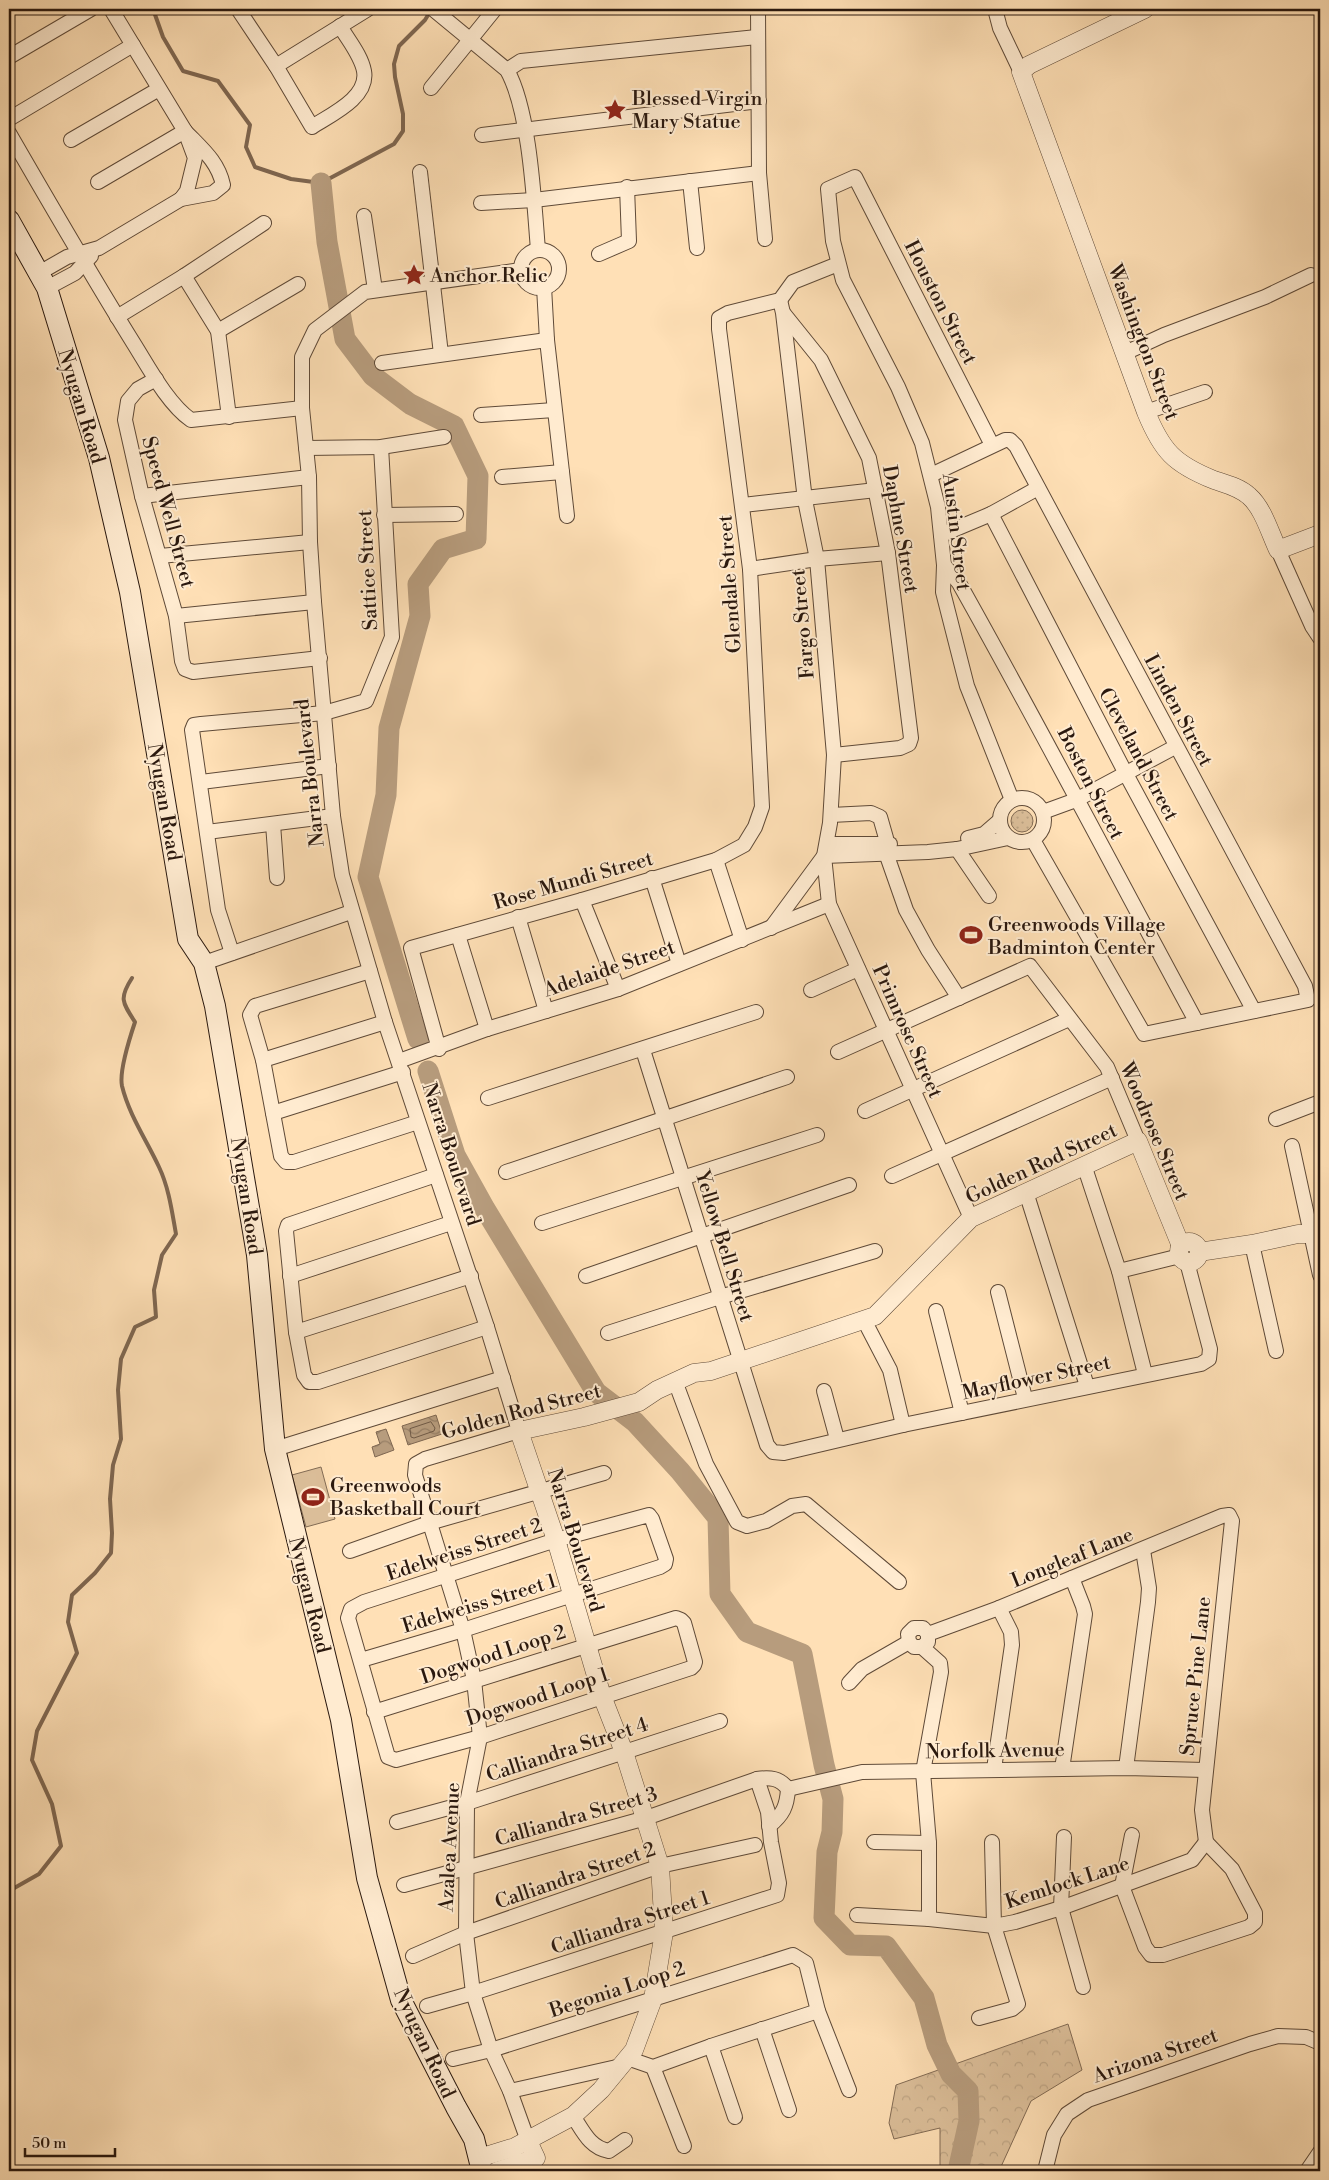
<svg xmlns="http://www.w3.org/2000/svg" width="1329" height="2180" font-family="'Libre Bodoni',serif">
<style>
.forest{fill:url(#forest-crowns);stroke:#826b54}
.park{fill:url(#park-dots);stroke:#826b54}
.pitch{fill:#dbbe99;stroke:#826b54}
.water{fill:url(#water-waves);stroke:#7f6751}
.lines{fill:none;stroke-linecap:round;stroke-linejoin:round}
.shore{stroke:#705a46;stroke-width:1}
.stream{stroke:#7f6751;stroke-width:4}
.river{stroke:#b79c7d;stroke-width:21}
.minor-casing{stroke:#5f4a38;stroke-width:16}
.tertiary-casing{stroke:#5f4a38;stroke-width:19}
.secondary-casing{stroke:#2a180e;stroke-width:22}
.minor{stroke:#ffebd0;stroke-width:14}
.tertiary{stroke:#ffebd0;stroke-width:18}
.secondary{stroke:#ffebd0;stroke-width:20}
.labels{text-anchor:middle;stroke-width:4;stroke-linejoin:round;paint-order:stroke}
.poi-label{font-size:20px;fill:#2a180e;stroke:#ffebd0;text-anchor:start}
.street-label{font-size:20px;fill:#2a180e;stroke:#ffebd0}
</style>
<defs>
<pattern id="forest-crowns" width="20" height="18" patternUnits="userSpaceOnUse" patternTransform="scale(1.25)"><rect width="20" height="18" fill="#dbbe99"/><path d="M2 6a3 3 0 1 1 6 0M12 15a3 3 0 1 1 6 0" fill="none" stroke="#bca383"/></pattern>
<pattern id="park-dots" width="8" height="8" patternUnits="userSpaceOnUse" patternTransform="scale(1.25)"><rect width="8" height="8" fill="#dbbe99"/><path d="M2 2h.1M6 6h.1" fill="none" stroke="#bca383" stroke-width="1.8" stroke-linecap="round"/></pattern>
<pattern id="water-waves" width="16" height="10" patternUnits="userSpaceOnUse" patternTransform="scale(1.25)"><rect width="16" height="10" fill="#b79c7d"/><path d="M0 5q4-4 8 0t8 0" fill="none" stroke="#957e65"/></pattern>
</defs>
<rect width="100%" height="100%" fill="#ffe0b6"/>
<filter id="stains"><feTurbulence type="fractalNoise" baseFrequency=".004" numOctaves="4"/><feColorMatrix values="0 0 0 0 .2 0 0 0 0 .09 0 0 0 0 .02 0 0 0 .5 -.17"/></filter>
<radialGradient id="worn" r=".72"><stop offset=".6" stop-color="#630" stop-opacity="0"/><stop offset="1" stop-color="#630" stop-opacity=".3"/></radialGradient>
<!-- forest -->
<polygon class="forest" points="1068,2024 1082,2070 1031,2101 999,2171 940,2171 940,2128 894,2139 889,2123 896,2085"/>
<!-- park -->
<circle class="park" cx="1022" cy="821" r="11"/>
<!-- pitch -->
<polygon class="pitch" points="321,1467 335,1519 306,1527 292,1475"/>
<!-- water -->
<g class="water">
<polygon points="436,1415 442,1434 408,1445 402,1426"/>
<polygon points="386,1429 394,1450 375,1457 372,1447 380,1444 376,1432"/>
</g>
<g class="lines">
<!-- shore -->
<polygon class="shore" points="431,1422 435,1428 434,1431 414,1438 411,1437 410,1429"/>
<!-- stream -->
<g class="stream">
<polyline points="153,9 163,37 183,71 218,81 250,125 246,147 255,167 291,179 321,183 394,144 403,131 403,114 395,77 394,64 399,46 425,20 431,10"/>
<path d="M 9,1891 L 39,1874 L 61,1846 L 52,1804 L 32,1760 L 37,1731 L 77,1653 L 68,1622 L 72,1595 L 95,1573 L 111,1553 L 112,1533 L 110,1499 L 113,1465 L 121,1439 L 118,1390 L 121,1359 L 135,1327 L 156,1317 L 154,1290 L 162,1255 L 176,1234 C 172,1212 169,1188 159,1167 C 147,1141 129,1115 122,1086 C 119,1072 130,1037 135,1022 C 122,1002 119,998 132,978"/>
</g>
<!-- river -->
<g class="river">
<polyline points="321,183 327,242 345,339 373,376 410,404 454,426 478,476 476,539 443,549 418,584 420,616 389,728 386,795 368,877 418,1039"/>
<polyline points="428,1071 455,1155 485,1209 596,1392 635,1422 680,1471 718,1518 720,1594 747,1632 802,1654 824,1765 833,1799 832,1832 827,1852 824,1918 850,1945 886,1946 924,1998 937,2045 951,2074 968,2091 969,2121 958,2171"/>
</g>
<defs>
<g id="minor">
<polyline points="111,9 185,131 195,158 187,191 181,199"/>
<path d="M 238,9 L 276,66 L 312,127 C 330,115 369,98 364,71 C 361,55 348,40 340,26"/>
<path d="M 433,9 L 507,70 C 530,111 534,202 538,250"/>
<polyline points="758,9 759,173 765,239"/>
<polyline points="995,9 1000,28 1021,72"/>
<polyline points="9,57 91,9"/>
<polyline points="276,66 368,9"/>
<polyline points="507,70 521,61 757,37"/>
<polyline points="431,88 495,9"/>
<polyline points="9,119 133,45"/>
<path d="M 9,133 C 50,204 91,275 134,344 C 149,368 168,404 191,420 L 302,408"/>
<polyline points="482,135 759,101"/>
<polyline points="71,140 159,89"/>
<polyline points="420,172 441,354"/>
<polyline points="690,181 697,248"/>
<polyline points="98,182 185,131"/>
<polyline points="481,203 534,200 759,173"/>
<polyline points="364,216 375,290"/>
<circle cx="540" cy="269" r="19"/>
<polyline points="599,254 629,241 627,187"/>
<polyline points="521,270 365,292 315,330 302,357 302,408 309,477 310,542 314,602 333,816 342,875 385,1022 487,1327 519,1431 425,1459 416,1464 415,1475 463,1630 474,1680 480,1737 467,1803 466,1933 473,1993 491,2050 510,2091 528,2141"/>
<path d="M 39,273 L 67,257 L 99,248 L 181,199 L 213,193 L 223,185 C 218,161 201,148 185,131"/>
<polyline points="184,276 218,331 229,417"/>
<polyline points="544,287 547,340 567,516"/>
<polyline points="47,288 75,273 91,256"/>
<polyline points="784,314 821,360 869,458 888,553 911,738 909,744 900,748 834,755"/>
<polyline points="117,317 184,276 264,223"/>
<polyline points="218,331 298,284"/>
<polyline points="1125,353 1164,335 1265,297 1311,275"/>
<polyline points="382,363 547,340"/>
<polyline points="156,379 138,389 128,401 125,420 142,496 176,616 182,661 185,669 193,672 320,658"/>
<polyline points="1146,412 1205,392"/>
<polyline points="481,415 554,410"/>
<polyline points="992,445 855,177 828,189 833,241 843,280 898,387 922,443 938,507 944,565 943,592 967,686 1012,800"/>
<polyline points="306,448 381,447 444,437"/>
<polyline points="931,475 1005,440 1010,440 1016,446 1305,986 1308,1000 1144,1034 1033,840"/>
<polyline points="502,477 562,472"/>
<polyline points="142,496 309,477"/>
<polyline points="743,505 876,490"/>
<polyline points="991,514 1126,774 1254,1011"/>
<polyline points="384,515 456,514"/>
<polyline points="941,535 991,514 1038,488"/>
<polyline points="1278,550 1312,626 1320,638"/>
<polyline points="160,556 310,542"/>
<path d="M 944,565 L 959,583 C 1041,729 1118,877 1197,1023"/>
<polyline points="750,569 817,559 888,553"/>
<polyline points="176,616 314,602"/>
<polyline points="201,782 329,766"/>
<circle cx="1022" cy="820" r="22"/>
<polyline points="1043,812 1076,800 1175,747"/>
<polyline points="831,815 871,813 880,817 886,838 886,853 906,910 928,950 959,998"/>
<polyline points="273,824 277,878"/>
<polyline points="207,832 333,816"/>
<polyline points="968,838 984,834 999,821"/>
<polyline points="827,844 890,844"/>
<polyline points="957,849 989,896"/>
<polyline points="824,856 829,904 971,1218"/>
<polyline points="824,856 928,852 957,849 1008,838"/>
<polyline points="716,860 742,940"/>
<polyline points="652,878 679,964"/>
<polyline points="582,900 618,989"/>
<polyline points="518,917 546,1011"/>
<polyline points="771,928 824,856 830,823 834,755 817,559 805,500 783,313 780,300"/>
<polyline points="458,935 487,1029"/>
<polyline points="232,953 218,910 192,730 194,725 201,724 324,713 366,701 392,637 381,447"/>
<polyline points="204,963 351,912"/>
<polyline points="370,971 255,1006 250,1015 263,1060 281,1156 286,1162 294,1162 418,1122"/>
<polyline points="811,990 858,969"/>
<polyline points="439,1049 411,948 582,900 716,860 744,845 755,827 762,807 750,569 719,329 719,318 728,313 780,300 793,282 838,264"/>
<polyline points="643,1050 767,1445 773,1452 784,1453 903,1425 1201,1364 1209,1359 1210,1349 1187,1262"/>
<polyline points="838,1052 1030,966 1107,1067 1138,1141"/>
<polyline points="263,1060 385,1022"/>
<polyline points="399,1061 487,1029 618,989 829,904"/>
<polyline points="488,1098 756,1012"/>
<polyline points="865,1111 1069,1019"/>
<polyline points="273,1113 403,1072"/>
<polyline points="1276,1119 1320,1102"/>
<polyline points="1292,1146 1320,1275"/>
<polyline points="1084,1165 1119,1271 1145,1374"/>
<polyline points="506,1172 787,1077"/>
<polyline points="436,1175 288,1225 286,1231 296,1332 304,1375 309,1382 318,1382 487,1327"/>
<polyline points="892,1176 1112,1078"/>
<polyline points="1026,1192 1087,1386"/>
<polyline points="542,1223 817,1135"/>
<polyline points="1252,1244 1276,1351"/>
<polyline points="1119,1271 1180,1256"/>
<polyline points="290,1276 451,1223"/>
<polyline points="586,1276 849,1185"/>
<polyline points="998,1292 1025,1398"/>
<polyline points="936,1311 962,1413"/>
<polyline points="864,1320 890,1370 903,1425"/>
<polyline points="296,1332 471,1276"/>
<polyline points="608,1333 720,1297 875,1251"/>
<polyline points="678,1389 706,1464 737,1522 747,1526 766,1521 792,1506 806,1504 899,1582"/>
<polyline points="824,1391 837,1439"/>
<polyline points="275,1449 503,1378"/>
<polyline points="350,1551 429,1523 604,1473"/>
<polyline points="928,1634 999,1608 1222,1516 1229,1515 1232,1521 1202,1810 1206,1842"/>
<polyline points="922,1647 928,1642 928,1634 923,1628 914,1628 908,1634 909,1642 914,1647 922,1647 940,1663 941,1672 923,1772 929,1843 929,1919"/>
<polyline points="361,1660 463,1630 660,1567 665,1564 666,1559 652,1519 649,1515 556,1540 364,1602 351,1609 348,1618 388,1757 396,1760 480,1737 691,1668 694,1665 695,1662 684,1623 681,1620 676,1618 374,1712"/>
<polyline points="849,1683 862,1669 909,1642"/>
<polyline points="1126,1768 1148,1602 1149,1588 1143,1550"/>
<polyline points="994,1769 1012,1645 1011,1632 999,1608"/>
<polyline points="1062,1769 1085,1614 1083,1606 1072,1578"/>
<polyline points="788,1789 862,1772 1126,1768 1205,1770"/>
<polyline points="397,1822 467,1803 720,1721"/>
<polyline points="1132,1835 1122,1886 1145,1947 1151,1955 1163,1955 1249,1927 1255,1922 1255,1913 1232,1869 1206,1842"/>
<polyline points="1064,1837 1061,1908 1083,1987"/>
<polyline points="874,1842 929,1843"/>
<path d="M 404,1885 L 646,1818 L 757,1779 C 770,1777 780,1778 788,1789 C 787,1806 783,1815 769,1826"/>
<polyline points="857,1915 929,1919 994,1926 1015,1922 1061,1908 1192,1860 1206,1842"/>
<polyline points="413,1956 466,1933 660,1866 755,1845"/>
<polyline points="427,2006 473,1993 777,1895 779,1883 771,1842 768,1812 757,1779"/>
<polyline points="979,2018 1012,2009 1018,2004 994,1926 992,1842"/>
<polyline points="762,2029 789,2110"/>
<polyline points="711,2046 735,2117"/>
<polyline points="627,2058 653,2067 711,2046 818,2011"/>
<polyline points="453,2059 491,2050 793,1955 806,1963 818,2011 849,2090"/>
<polyline points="653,2067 684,2146"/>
<polyline points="510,2091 621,2066"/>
<path d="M 573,2116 C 583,2131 590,2148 609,2151 L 625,2140"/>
<polyline points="1045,2171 1054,2135 1067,2114 1088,2100 1250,2044 1278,2036 1306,2037 1320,2043"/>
<polyline points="1307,2171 1320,2152"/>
</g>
<g id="tertiary">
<path d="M 1145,9 L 1029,65 L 1021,72 L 1146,412 C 1162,451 1174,464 1214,480 C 1226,484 1239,487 1249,496 C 1263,508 1270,533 1278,550 L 1320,534"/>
<circle cx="1189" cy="1252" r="10"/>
<polyline points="1199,1252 1252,1244 1298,1234 1312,1234 1320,1233"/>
<polyline points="479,2158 515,2147 573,2116 601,2090 634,2050 653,1999 664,1932 660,1866 624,1752 602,1696 556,1540 519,1431 584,1417 639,1402 657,1390 694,1373 711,1371 875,1316 971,1218 1138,1141 1181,1246"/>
<polyline points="497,2171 536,2158 528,2141"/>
</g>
<polyline id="secondary" points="9,220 47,288 99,458 130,592 188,939 204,963 215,1006 257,1255 275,1449 341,1720 367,1878 401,2000 456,2107 474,2139 482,2171"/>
</defs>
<!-- minor casing -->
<use href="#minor" class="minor-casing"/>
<!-- tertiary casing -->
<use href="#tertiary" class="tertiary-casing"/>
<!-- secondary casing -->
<use href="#secondary" class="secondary-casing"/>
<!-- minor -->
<use href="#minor" class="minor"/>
<!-- tertiary -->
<use href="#tertiary" class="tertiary"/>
<!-- secondary -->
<use href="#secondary" class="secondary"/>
</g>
<!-- icons -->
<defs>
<symbol id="sight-bare" viewBox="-9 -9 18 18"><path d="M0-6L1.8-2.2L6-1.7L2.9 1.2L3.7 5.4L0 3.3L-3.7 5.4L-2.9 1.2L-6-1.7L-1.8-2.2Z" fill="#8f2418" stroke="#ffebd0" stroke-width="2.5" paint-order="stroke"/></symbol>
<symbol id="stadium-bare" viewBox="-9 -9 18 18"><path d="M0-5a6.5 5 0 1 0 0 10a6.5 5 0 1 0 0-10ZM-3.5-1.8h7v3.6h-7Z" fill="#8f2418" stroke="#ffebd0" stroke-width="2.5" paint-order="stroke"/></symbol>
</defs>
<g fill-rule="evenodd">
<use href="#sight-bare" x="599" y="94" width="32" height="32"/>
<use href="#sight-bare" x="398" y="259" width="32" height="32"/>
<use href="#stadium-bare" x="955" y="919" width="32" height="32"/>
<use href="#stadium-bare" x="297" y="1481" width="32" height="32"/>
</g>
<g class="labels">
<!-- poi labels -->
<g class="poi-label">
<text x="632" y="105">Blessed Virgin<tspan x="632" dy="23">Mary Statue</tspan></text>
<text x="430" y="282">Anchor Relic</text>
<text x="988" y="931">Greenwoods Village<tspan x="988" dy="23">Badminton Center</tspan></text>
<text x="330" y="1492">Greenwoods<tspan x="330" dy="23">Basketball Court</tspan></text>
</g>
<!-- street labels -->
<g class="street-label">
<text transform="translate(941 302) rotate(63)" y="7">Houston Street</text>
<text transform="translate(1144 342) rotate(69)" y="7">Washington Street</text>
<text transform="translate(82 406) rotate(73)" y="7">Nyugan Road</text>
<text transform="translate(169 512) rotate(75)" y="7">Speed Well Street</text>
<text transform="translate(901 529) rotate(80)" y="7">Daphne Street</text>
<text transform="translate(957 532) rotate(83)" y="7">Austin Street</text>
<text transform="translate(367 570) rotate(-93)" y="7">Sattice Street</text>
<text transform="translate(729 584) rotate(-94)" y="7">Glendale Street</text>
<text transform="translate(802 624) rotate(-95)" y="7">Fargo Street</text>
<text transform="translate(1179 710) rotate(62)" y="7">Linden Street</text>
<text transform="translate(1139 754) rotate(62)" y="7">Cleveland Street</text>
<text transform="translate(309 773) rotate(-96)" y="7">Narra Boulevard</text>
<text transform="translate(1091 783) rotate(63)" y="7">Boston Street</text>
<text transform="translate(165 802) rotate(80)" y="7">Nyugan Road</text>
<text transform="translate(573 880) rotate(-16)" y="7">Rose Mundi Street</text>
<text transform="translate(609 968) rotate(-19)" y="7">Adelaide Street</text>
<text transform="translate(908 1031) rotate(66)" y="7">Primrose Street</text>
<text transform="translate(1155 1131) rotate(67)" y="7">Woodrose Street</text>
<text transform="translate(452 1154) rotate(72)" y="7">Narra Boulevard</text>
<text transform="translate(1041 1163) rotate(-25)" y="7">Golden Rod Street</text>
<text transform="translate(247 1196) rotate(81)" y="7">Nyugan Road</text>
<text transform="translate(725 1246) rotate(73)" y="7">Yellow Bell Street</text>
<text transform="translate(1036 1377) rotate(-12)" y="7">Mayflower Street</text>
<text transform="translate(521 1411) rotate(-15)" y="7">Golden Rod Street</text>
<text transform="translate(576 1540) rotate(73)" y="7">Narra Boulevard</text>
<text transform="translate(464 1549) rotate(-18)" y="7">Edelweiss Street 2</text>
<text transform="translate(1072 1557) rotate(-22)" y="7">Longleaf Lane</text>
<text transform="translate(310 1595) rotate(76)" y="7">Nyugan Road</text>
<text transform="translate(479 1603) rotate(-17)" y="7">Edelweiss Street 1</text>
<text transform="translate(493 1654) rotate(-18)" y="7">Dogwood Loop 2</text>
<text transform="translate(1195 1676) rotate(-84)" y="7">Spruce Pine Lane</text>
<text transform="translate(537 1696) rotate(-18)" y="7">Dogwood Loop 1</text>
<text transform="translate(567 1749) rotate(-18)" y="7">Calliandra Street 4</text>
<text transform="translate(995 1750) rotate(-1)" y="7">Norfolk Avenue</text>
<text transform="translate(576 1816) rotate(-16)" y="7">Calliandra Street 3</text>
<text transform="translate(449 1847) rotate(-87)" y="7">Azalea Avenue</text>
<text transform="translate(575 1875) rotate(-19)" y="7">Calliandra Street 2</text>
<text transform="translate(1067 1882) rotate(-18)" y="7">Kemlock Lane</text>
<text transform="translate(630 1922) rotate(-18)" y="7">Calliandra Street 1</text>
<text transform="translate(617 1989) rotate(-18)" y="7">Begonia Loop 2</text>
<text transform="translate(425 2043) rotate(65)" y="7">Nyugan Road</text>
<text transform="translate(1155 2055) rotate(-19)" y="7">Arizona Street</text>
</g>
</g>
<!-- margin -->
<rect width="1329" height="2180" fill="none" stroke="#ffe0b6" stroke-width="30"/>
<rect x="10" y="10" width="1309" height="2160" fill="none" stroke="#2a180e" stroke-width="2.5"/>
<rect x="15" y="15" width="1299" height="2150" fill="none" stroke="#2a180e"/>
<!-- scale -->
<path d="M25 2148v8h90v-8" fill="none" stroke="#2a180e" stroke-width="2.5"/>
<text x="32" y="2148" font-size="15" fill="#2a180e" stroke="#ffebd0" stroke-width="4" paint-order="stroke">50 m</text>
<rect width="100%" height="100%" filter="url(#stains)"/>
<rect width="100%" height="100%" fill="url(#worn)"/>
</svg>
